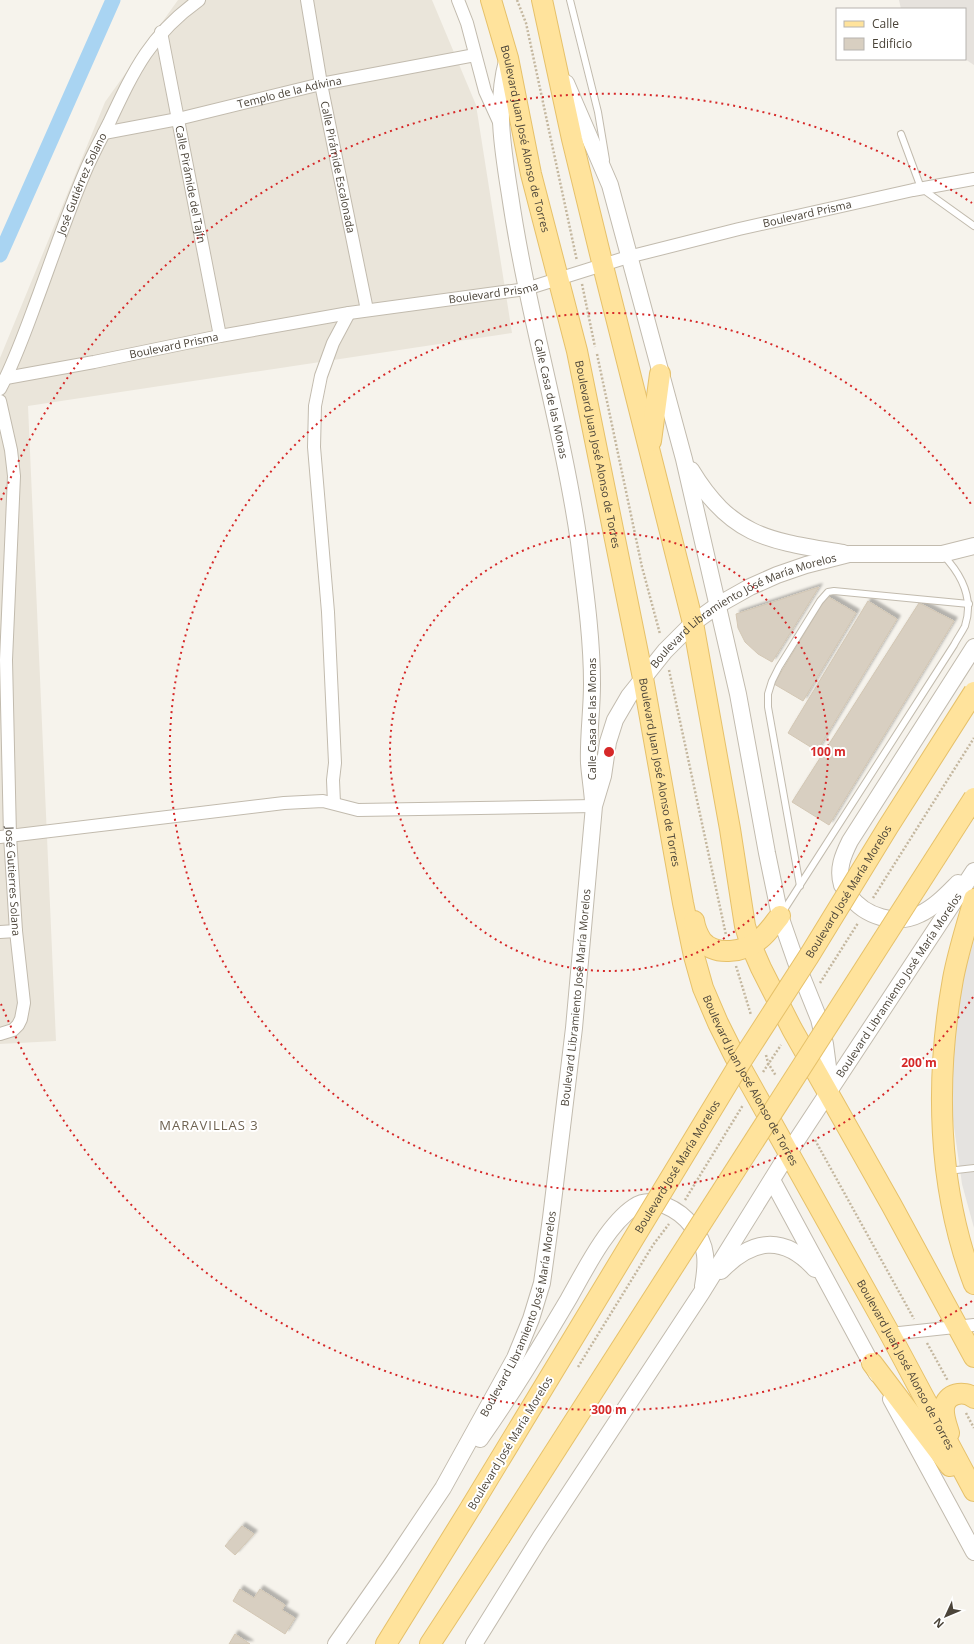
<svg xmlns="http://www.w3.org/2000/svg" width="974" height="1644" font-family="'Open Sans',sans-serif">
<style>
.residential{fill:#eae5da}
.industrial{fill:#e6e2dd}
.parking{fill:#e5e3e0}
.lines{fill:none;stroke-linecap:round;stroke-linejoin:round}
.canal{stroke:#a9d4f2;stroke-width:15}
.building{fill:#d8cfc1;stroke:#d3c7b4;filter:url(#shadow)}
.service-casing{stroke:#c2bbae;stroke-width:8}
.minor-casing{stroke:#c2bbae;stroke-width:14}
.tertiary-casing{stroke:#c2bbae;stroke-width:18}
.primary-casing{stroke:#e6c16a;stroke-width:22}
.path{stroke:#c4b79f;stroke-width:2.5;stroke-dasharray:2 2;stroke-linecap:butt}
.service{stroke:#fff;stroke-width:6}
.minor{stroke:#fff;stroke-width:12}
.tertiary{stroke:#fff;stroke-width:16}
.primary{stroke:#ffe39c;stroke-width:20}
.primary-bridge-casing{stroke:#e6c16a;stroke-width:22;stroke-linecap:butt}
.primary-bridge{stroke:#ffe39c;stroke-width:20}
.ring{fill:none;stroke:#d62828;stroke-width:2;stroke-dasharray:2 4}
.labels{text-anchor:middle;stroke-width:4;stroke-linejoin:round;paint-order:stroke}
.street-label{font-size:11px;fill:#4b4439;stroke:#fff}
.quarter-label{font-size:13px;letter-spacing:1px;fill:#6e6250;stroke:#fff}
.centre{fill:#d62828;stroke:#fff;stroke-width:2}
.ring-label{font-size:12px;text-anchor:middle;font-weight:bold;fill:#d62828;stroke:#fff;stroke-width:4;stroke-linejoin:round;paint-order:stroke}
</style>
<defs>
<filter id="shadow"><feDropShadow dx="3.5" dy="-3.5" stdDeviation="1" flood-color="#0004"/></filter>
</defs>
<rect width="100%" height="100%" fill="#f6f3ec"/>
<!-- residential -->
<polygon class="residential" points="178,0 432,0 476,105 512,333 28,406 56,1041 0,1044 0,358 105,102"/>
<!-- industrial -->
<polygon class="industrial" points="899,0 974,0 974,65 965,59 965,9 901,9"/>
<!-- parking -->
<polygon class="parking" points="974,940 974,1228 962,1184 953,1120 952,1051 957,999"/>
<g class="lines">
<!-- canal -->
<polyline class="canal" points="0,255 113,0"/>
</g>
<!-- building -->
<g class="building">
<polygon points="819,587 772,662 758,654 745,642 738,628 736,614"/>
<polygon points="827,596 856,613 803,701 774,684"/>
<polygon points="868,601 897,619 817,751 788,733"/>
<polygon points="919,603 954,621 829,825 792,802"/>
<polygon points="242,1526 254,1534 235,1555 225,1546"/>
<polygon points="240,1589 254,1598 260,1589 285,1605 282,1610 295,1618 285,1634 233,1601"/>
<polygon points="235,1634 250,1644 229,1644"/>
</g>
<g class="lines">
<defs>
<g id="service">
<polyline points="570,0 598,112 606,160"/>
<polyline points="901,134 921,188 974,226"/>
<polyline points="800,886 768,707 768,694 772,681 779,667 820,601 828,592 834,591 969,604"/>
<path d="M 782,913 L 954,645 C 957,639 962,632 965,626 C 974,599 962,575 943,555"/>
<polyline points="948,1171 974,1168"/>
</g>
<g id="minor">
<path id="s1" d="M 307,0 L 321,84 L 367,310"/>
<polyline points="458,0 467,23 485,91 500,124"/>
<path id="s2" d="M 161,32 L 220,336"/>
<path id="s3" d="M 104,133 L 178,119 L 321,84 L 475,55"/>
<path id="s4" d="M 6,378 L 94,362 L 220,336 L 349,313 L 526,289 L 628,257 L 739,229 L 913,190 L 974,179"/>
<path id="s5" d="M 0,389 C 16,359 27,326 39,294 C 54,253 68,212 85,172 C 92,155 101,139 109,123 C 134,70 150,35 199,0"/>
<path id="s6" d="M 0,401 L 11,450 L 14,476 L 6,660 L 10,836 L 16,931 L 24,1003 L 21,1019 L 18,1025 L 13,1030 L 0,1034"/>
<polyline points="334,803 333,780 335,763 328,612 314,447 315,406 321,376 333,343 349,313"/>
<polyline points="0,837 284,803 323,801 358,810 594,806"/>
<polyline points="0,932 16,931"/>
<polyline points="890,1334 974,1325"/>
</g>
<g id="tertiary">
<path id="s7" d="M 507,61 C 495,105 503,151 510,195 C 527,312 562,425 579,542 C 585,589 592,637 592,684 C 592,711 588,737 589,763 C 590,776 592,788 593,801"/>
<polyline points="566,83 610,185 684,459 738,694 767,853 780,916 796,962 819,1019 825,1044 828,1067 829,1092"/>
<path d="M 691,470 C 732,538 771,541 843,553"/>
<path d="M 958,883 C 947,894 935,907 920,914 C 896,926 865,917 849,895 C 847,892 844,888 842,885 C 837,869 843,855 850,841 L 974,647"/>
<polyline points="772,1180 877,1374"/>
<path d="M 721,1271 C 752,1239 783,1234 815,1269"/>
<polyline points="891,1399 974,1552"/>
<path d="M 480,1439 C 512,1394 540,1347 568,1300 C 584,1272 607,1225 634,1207 C 653,1194 680,1210 692,1226 C 708,1245 707,1263 703,1286"/>
<path id="s8" d="M 336,1644 L 390,1567 L 443,1488 L 515,1358 L 531,1319 L 542,1283 L 551,1218 L 574,1028 L 594,806 L 603,776 L 608,742 L 615,720 L 629,696 L 665,651 L 693,623 L 718,605 L 750,587 L 777,575 L 806,565 L 849,554 L 942,554 L 974,546"/>
<path id="s9" d="M 474,1644 L 540,1538 L 702,1292 L 789,1152 L 974,871"/>
</g>
<g id="primary">
<path id="s10" d="M 491,0 L 508,58 L 531,174 L 577,351 L 643,678 L 683,903 L 694,956 L 703,988 L 718,1023 L 735,1057 L 890,1334 L 974,1491"/>
<polyline points="542,0 572,139 603,266 693,623 730,829 745,926 751,945 761,968 792,1029 892,1206 974,1357"/>
<polyline points="651,441 660,374"/>
<path d="M 974,899 C 967,925 958,952 953,979 C 935,1079 937,1187 974,1284"/>
<path d="M 694,921 C 695,928 698,935 702,941 C 716,957 745,952 760,939 C 768,933 774,923 780,916"/>
<polyline points="872,1363 950,1466"/>
<path d="M 949,1433 C 947,1426 943,1416 944,1408 C 946,1393 964,1390 974,1398"/>
<polyline points="386,1644 471,1507"/>
<polyline points="430,1644 500,1537"/>
</g>
</defs>
<!-- service casing -->
<use href="#service" class="service-casing"/>
<!-- minor casing -->
<use href="#minor" class="minor-casing"/>
<!-- tertiary casing -->
<use href="#tertiary" class="tertiary-casing"/>
<!-- primary casing -->
<use href="#primary" class="primary-casing"/>
<!-- path -->
<g class="path">
<polyline points="517,0 526,23 577,261"/>
<polyline points="582,284 595,347"/>
<polyline points="597,354 642,567 660,634"/>
<polyline points="669,670 726,935"/>
<polyline points="873,898 974,738"/>
<polyline points="736,966 751,1015"/>
<polyline points="820,983 858,923"/>
<polyline points="766,1055 768,1063 776,1076"/>
<polyline points="763,1072 781,1045"/>
<polyline points="815,1140 914,1319"/>
<polyline points="685,1200 743,1105"/>
<polyline points="927,1343 948,1381"/>
<polyline points="578,1367 653,1245 669,1224"/>
<polyline points="966,1413 974,1428"/>
</g>
<!-- service -->
<use href="#service" class="service"/>
<!-- minor -->
<use href="#minor" class="minor"/>
<!-- tertiary -->
<use href="#tertiary" class="tertiary"/>
<!-- primary -->
<use href="#primary" class="primary"/>
<defs>
<g id="primary-bridge">
<path id="s11" d="M 471,1507 L 740,1063 L 809,956 L 888,827 L 974,692"/>
<path d="M 500,1537 C 659,1291 816,1044 974,798"/>
</g>
</defs>
<!-- primary-bridge casing -->
<use href="#primary-bridge" class="primary-bridge-casing"/>
<!-- primary-bridge -->
<use href="#primary-bridge" class="primary-bridge"/>
</g>
<!-- distance rings -->
<g class="ring">
<circle cx="609" cy="752" r="219"/>
<path d="M973 997A439 439 0 1 1 973 507"/>
<path d="M972 1301A658 658 0 0 1 1 1004M1 500A658 658 0 0 1 972 203"/>
</g>
<g class="labels">
<!-- street labels -->
<g class="street-label">
<text dy="4" stroke="none"><textPath href="#s3" startOffset="190">Templo de la Adivina</textPath></text>
<text dy="4" stroke="none"><textPath href="#s10" startOffset="143">Boulevard Juan José Alonso de Torres</textPath></text>
<text dy="4" stroke="none"><textPath href="#s1" startOffset="170">Calle Pirámide Escalonada</textPath></text>
<text dy="4" stroke="none"><textPath href="#s5" startOffset="221">José Gutiérrez Solano</textPath></text>
<text dy="4" stroke="none"><textPath href="#s2" startOffset="155">Calle Pirámide del Tajín</textPath></text>
<text dy="4" stroke="none"><textPath href="#s4" startOffset="819">Boulevard Prisma</textPath></text>
<text dy="4" stroke="none"><textPath href="#s4" startOffset="495">Boulevard Prisma</textPath></text>
<text dy="4" stroke="none"><textPath href="#s4" startOffset="171">Boulevard Prisma</textPath></text>
<text dy="4" stroke="none"><textPath href="#s7" startOffset="343">Calle Casa de las Monas</textPath></text>
<text dy="4" stroke="none"><textPath href="#s10" startOffset="467">Boulevard Juan José Alonso de Torres</textPath></text>
<text dy="4" stroke="none"><textPath href="#s8" startOffset="1161">Boulevard Libramiento José María Morelos</textPath></text>
<text transform="translate(592 719) rotate(-90)" y="4">Calle Casa de las Monas</text>
<text dy="4" stroke="none"><textPath href="#s10" startOffset="791">Boulevard Juan José Alonso de Torres</textPath></text>
<text dy="4" stroke="none"><textPath href="#s6" startOffset="482">José Gutierres Solana</textPath></text>
<text dy="4" stroke="none"><textPath href="#s11" startOffset="722">Boulevard José María Morelos</textPath></text>
<text dy="4" stroke="none"><textPath href="#s9" startOffset="784">Boulevard Libramiento José María Morelos</textPath></text>
<text dy="4" stroke="none"><textPath href="#s8" startOffset="705">Boulevard Libramiento José María Morelos</textPath></text>
<text dy="4" stroke="none"><textPath href="#s10" startOffset="1115">Boulevard Juan José Alonso de Torres</textPath></text>
<text dy="4" stroke="none"><textPath href="#s11" startOffset="398">Boulevard José María Morelos</textPath></text>
<text dy="4" stroke="none"><textPath href="#s8" startOffset="381">Boulevard Libramiento José María Morelos</textPath></text>
<text dy="4" stroke="none"><textPath href="#s10" startOffset="1439">Boulevard Juan José Alonso de Torres</textPath></text>
<text transform="translate(510 1443) rotate(-59)" y="4">Boulevard José María Morelos</text>
</g>
<!-- quarter labels -->
<g class="quarter-label">
<text x="209" y="1130">MARAVILLAS 3</text>
</g>
</g>
<circle cx="609" cy="752" r="6" class="centre"/>
<g class="ring-label">
<text x="828" y="756">100 m</text>
<text x="919" y="1067">200 m</text>
<text x="609" y="1414">300 m</text>
</g>
<!-- legend -->
<rect x="836" y="8" width="130" height="52" fill="#ffffff" stroke="#b7b4b0"/>
<rect x="844" y="21" width="20" height="6" fill="#ffe39c" stroke="#b7b4b0"/>
<text x="872" y="28" font-size="12" fill="#4b4439">Calle</text>
<rect x="844" y="38" width="20" height="12" fill="#d8cfc1" stroke="#b7b4b0"/>
<text x="872" y="48" font-size="12" fill="#4b4439">Edificio</text>
<!-- north arrow -->
<g transform="translate(946 1616) rotate(226)" stroke="#ffffff" stroke-width="3" paint-order="stroke">
<path d="M0-3L7 15L0 10L-7 15Z" fill="#4b4439"/>
<text y="-6" font-size="11" font-weight="bold" text-anchor="middle" fill="#4b4439">N</text>
</g>
</svg>
